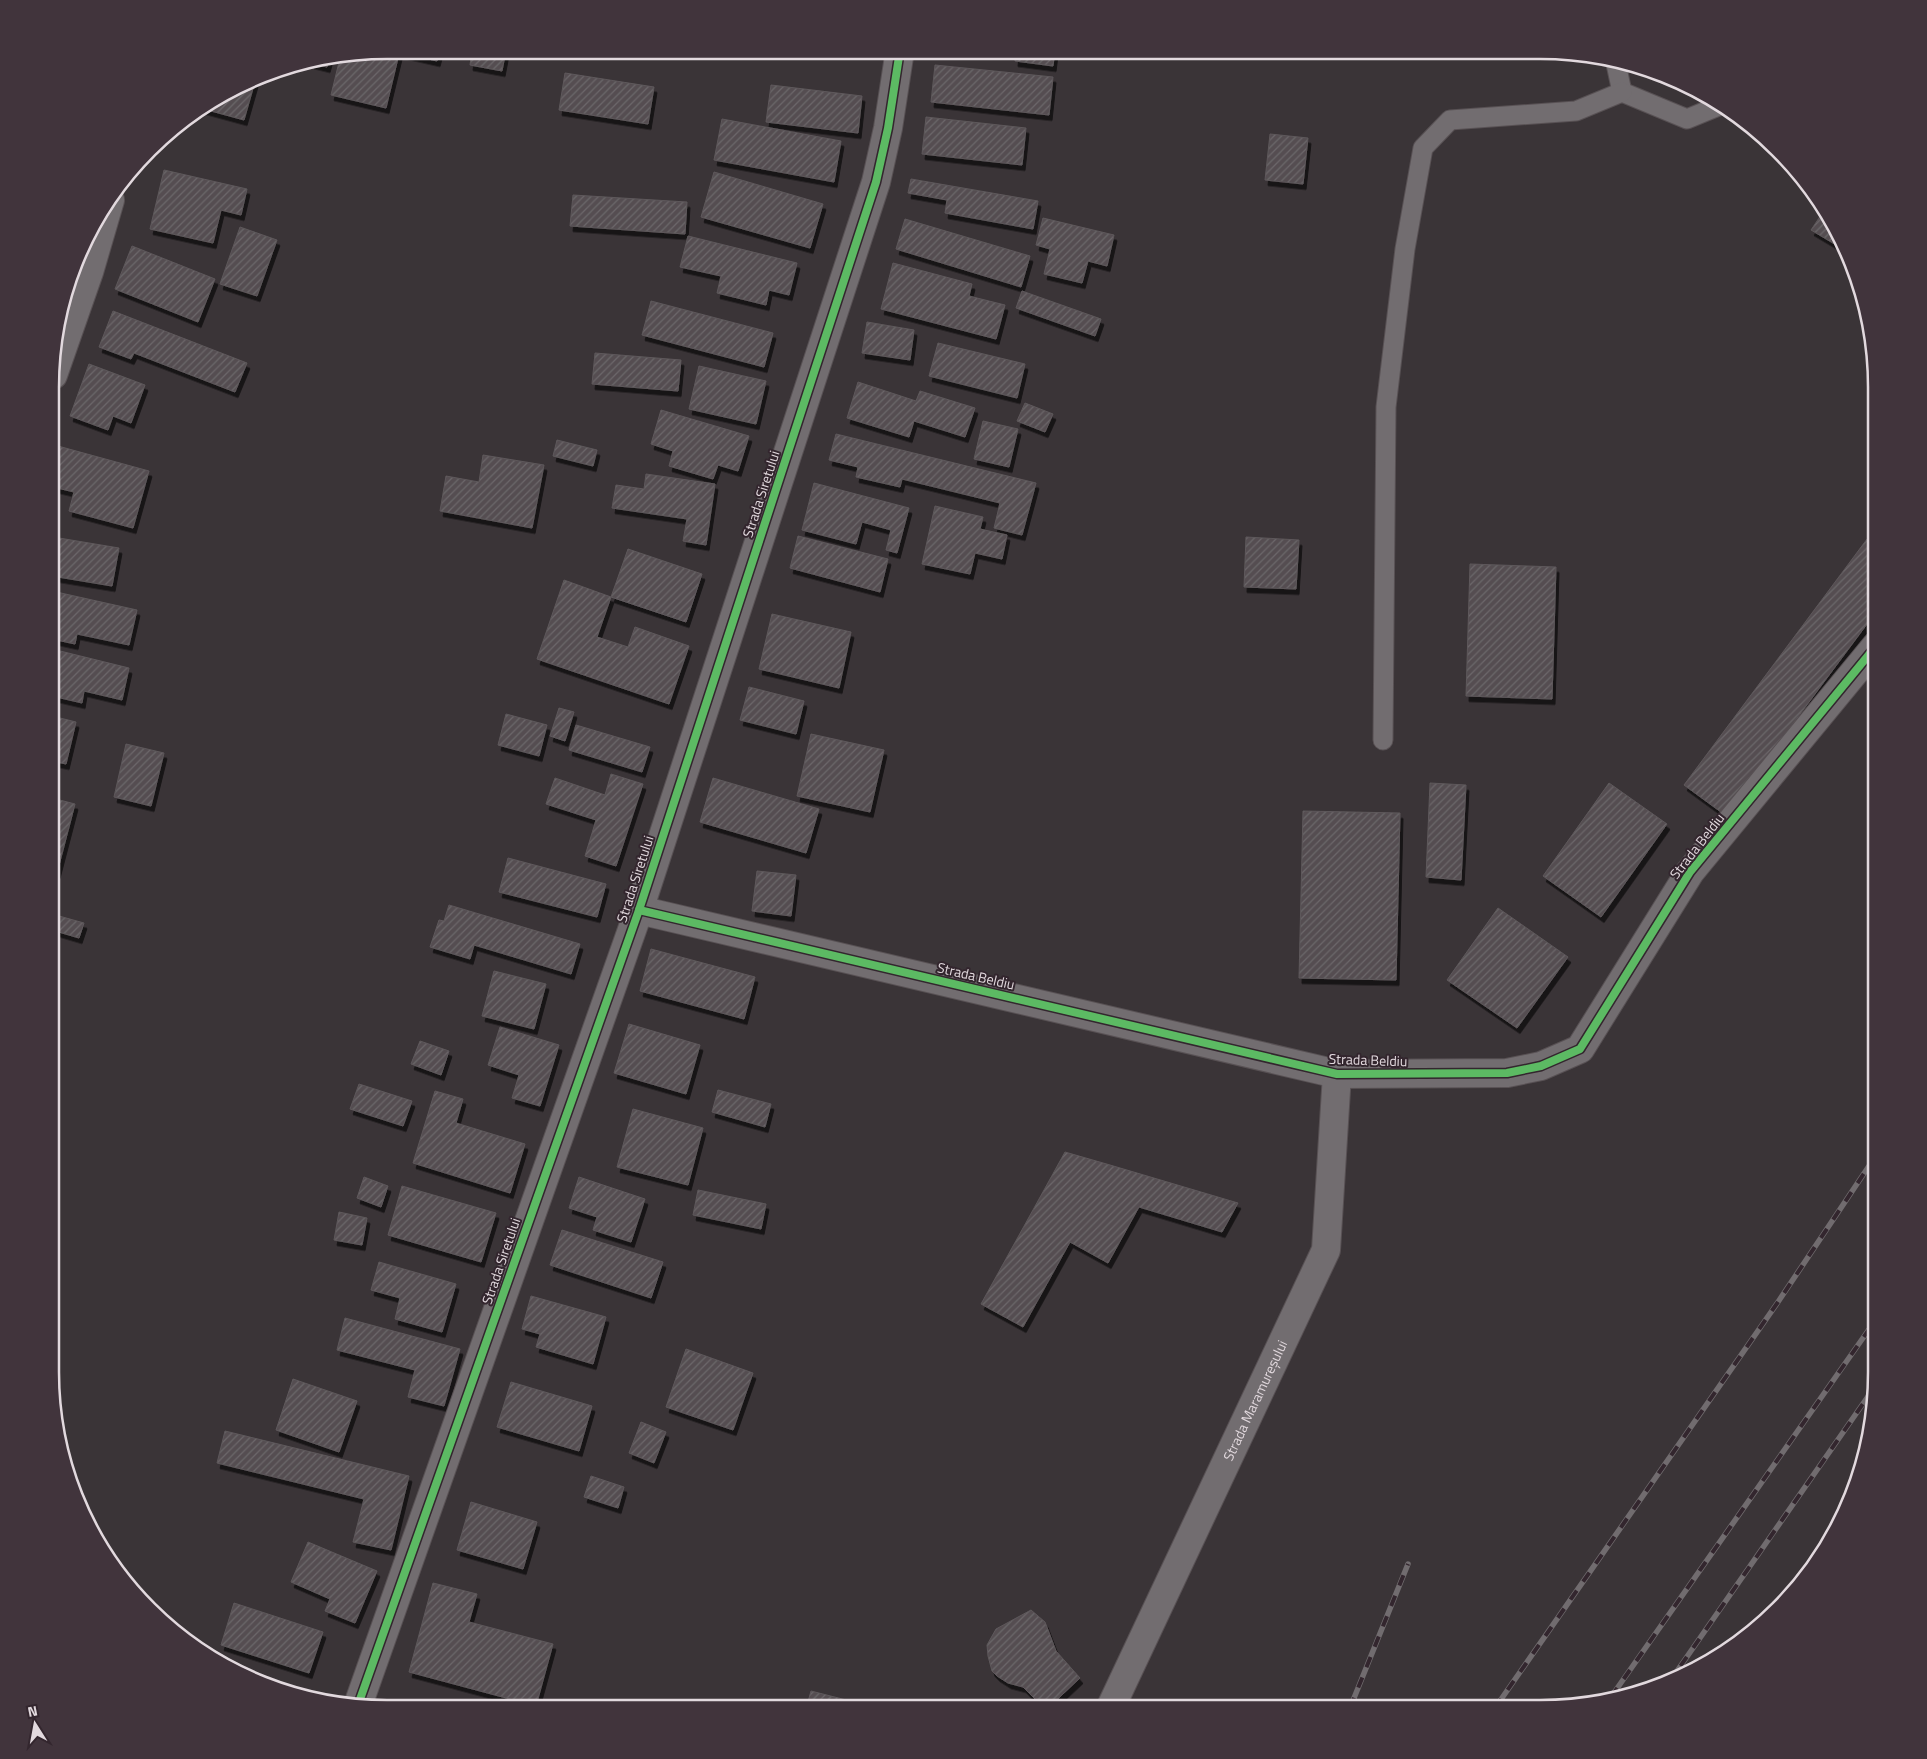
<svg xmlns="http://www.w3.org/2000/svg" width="1927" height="1759" font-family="'Titillium Web',sans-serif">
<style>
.building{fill:url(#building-hatch);stroke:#5e585b;filter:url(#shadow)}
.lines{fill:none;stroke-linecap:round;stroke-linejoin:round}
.service-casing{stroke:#585154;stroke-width:21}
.minor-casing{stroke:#585154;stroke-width:30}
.tertiary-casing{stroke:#585154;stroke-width:30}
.service{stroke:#726d70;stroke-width:19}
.minor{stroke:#726d70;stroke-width:28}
.tertiary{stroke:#726d70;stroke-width:28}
.rail-casing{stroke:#716c6f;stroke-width:5.5}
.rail{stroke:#33262e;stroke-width:4;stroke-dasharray:11;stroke-linecap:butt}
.cycleway-casing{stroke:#33262e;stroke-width:11}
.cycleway{stroke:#5cba63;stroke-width:8}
.labels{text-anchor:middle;stroke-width:4;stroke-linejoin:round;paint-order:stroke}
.street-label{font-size:14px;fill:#e2d9de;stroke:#33262e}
.rim{fill:none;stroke:#e2d9de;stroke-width:2.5}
</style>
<defs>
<pattern id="building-hatch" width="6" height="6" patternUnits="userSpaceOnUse" patternTransform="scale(1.25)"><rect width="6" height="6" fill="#544e51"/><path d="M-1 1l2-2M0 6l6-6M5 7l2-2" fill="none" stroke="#6c676a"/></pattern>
<filter id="shadow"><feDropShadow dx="3" dy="5.5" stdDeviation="0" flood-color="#0009"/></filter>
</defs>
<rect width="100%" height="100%" fill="#3a3437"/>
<!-- building -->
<g class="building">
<polygon points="387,50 400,50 386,108 331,95 340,58"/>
<polygon points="402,50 440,50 437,61 402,53"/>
<polygon points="472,50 506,50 502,71 470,65"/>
<polygon points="1016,50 1055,50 1053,66 1015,61"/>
<polygon points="329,60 327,67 311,63"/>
<polygon points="935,65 1053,77 1049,115 931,102"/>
<polygon points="565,73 654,87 648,124 559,110"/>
<polygon points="256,78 244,120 200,108 219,95"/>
<polygon points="771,85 862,96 858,133 766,122"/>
<polygon points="926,117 1026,128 1022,165 922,154"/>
<polygon points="722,119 841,141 834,182 714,160"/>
<polygon points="1270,134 1308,138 1303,184 1265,180"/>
<polygon points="164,170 247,189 241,215 221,210 213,243 150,229"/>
<polygon points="714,172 823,204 810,248 701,217"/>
<polygon points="911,179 1038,201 1033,229 945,213 947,200 908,193"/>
<polygon points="573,195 687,202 685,234 570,226"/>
<polygon points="1823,212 1848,252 1811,230"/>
<polygon points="1043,218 1114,235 1107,266 1088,261 1082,283 1044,274 1050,249 1036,245"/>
<polygon points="905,219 1030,256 1021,287 896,249"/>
<polygon points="240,227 277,240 257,296 220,284"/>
<polygon points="688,236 797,263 789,295 769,290 766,305 717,293 721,276 680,267"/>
<polygon points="132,246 215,279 198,322 115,289"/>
<polygon points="893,263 972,284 969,296 1005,305 996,339 881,309"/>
<polygon points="1022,291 1101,319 1095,336 1016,308"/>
<polygon points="651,301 773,333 764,367 642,335"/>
<polygon points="113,311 247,363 235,392 134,353 131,359 99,347"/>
<polygon points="867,322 914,330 910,360 862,353"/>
<polygon points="938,343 1025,364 1017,398 929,376"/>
<polygon points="595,353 681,360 678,391 592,384"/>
<polygon points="89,364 145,385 131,423 113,416 108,430 70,416"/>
<polygon points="699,366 766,381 756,424 689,409"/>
<polygon points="858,382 916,401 920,391 975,408 965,437 914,421 909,437 847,418"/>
<polygon points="1025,403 1053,414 1045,432 1017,421"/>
<polygon points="661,410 749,436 738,471 718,465 713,479 669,466 673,451 651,444"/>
<polygon points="983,421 1018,429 1009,467 974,459"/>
<polygon points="836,434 1036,483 1022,535 994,528 1000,503 902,479 900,487 856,477 858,467 829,460"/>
<polygon points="557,440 597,450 593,466 553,456"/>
<polygon points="58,446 149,471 133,528 69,511 74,492 53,487 53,467"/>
<polygon points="483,455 544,465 532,528 440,511 446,476 479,482"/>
<polygon points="646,474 715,484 706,545 683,541 687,519 612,508 616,485 644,489"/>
<polygon points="814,483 909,508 897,553 886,550 891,530 862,522 856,544 802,530"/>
<polygon points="935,506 983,517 980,529 1007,535 1002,559 975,553 970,574 922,564"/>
<polygon points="1876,527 1876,612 1725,815 1684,785"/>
<polygon points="798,536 888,559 880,592 790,568"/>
<polygon points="53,537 119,548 112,586 52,576"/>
<polygon points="1246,537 1299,540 1296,589 1244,587"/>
<polygon points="628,549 702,574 686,622 611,597"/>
<polygon points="1470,564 1556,567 1552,699 1466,696"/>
<polygon points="564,580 611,597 597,637 628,647 635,627 689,646 669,704 537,659"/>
<polygon points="52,591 137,610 129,645 77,634 75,644 52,639"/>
<polygon points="772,614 851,632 839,688 759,669"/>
<polygon points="52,649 129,668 122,700 84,691 82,703 52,696"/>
<polygon points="749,687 804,701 796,734 740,720"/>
<polygon points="559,708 574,712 565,741 550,736"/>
<polygon points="506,714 547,725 539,756 498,745"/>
<polygon points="52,716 76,722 66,764 52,761"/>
<polygon points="576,725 650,747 642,772 569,750"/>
<polygon points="811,734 884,750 870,812 797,796"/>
<polygon points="126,744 164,753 151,806 114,797"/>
<polygon points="611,774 643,784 616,866 585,856 596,820 546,804 555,778 605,795"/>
<polygon points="713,778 819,809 806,853 700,822"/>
<polygon points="1430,783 1466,785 1461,880 1426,877"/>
<polygon points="1609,783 1667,824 1601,917 1543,876"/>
<polygon points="52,798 75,804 57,873 52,871"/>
<polygon points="1303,811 1400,813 1396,980 1299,978"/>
<polygon points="508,858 606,884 597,917 499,892"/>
<polygon points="757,871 796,875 791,916 752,911"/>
<polygon points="449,905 580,944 571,974 474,945 470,959 430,947 439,920 444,921"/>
<polygon points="1498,908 1568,957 1517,1028 1447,980"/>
<polygon points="52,914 84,923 79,938 52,930"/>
<polygon points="651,949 755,977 744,1019 640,991"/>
<polygon points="494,971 546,984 534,1029 482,1016"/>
<polygon points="629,1024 700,1045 686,1094 614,1073"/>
<polygon points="500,1027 559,1045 540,1106 512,1098 519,1075 488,1065"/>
<polygon points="420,1041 449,1051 441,1075 411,1064"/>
<polygon points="359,1084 412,1101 403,1126 350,1109"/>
<polygon points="718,1090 771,1104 765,1127 712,1112"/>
<polygon points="435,1091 463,1099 456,1123 525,1144 510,1193 413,1163"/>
<polygon points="633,1109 703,1128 688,1185 617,1167"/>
<polygon points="1065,1152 1110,1165 1238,1203 1222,1232 1139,1207 1108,1263 1070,1242 1023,1327 981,1304"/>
<polygon points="364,1177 388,1186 381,1207 357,1198"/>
<polygon points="579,1177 645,1199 631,1242 593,1230 597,1217 569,1208"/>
<polygon points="402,1186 496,1213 481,1262 388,1235"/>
<polygon points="698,1190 766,1204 761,1229 693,1215"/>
<polygon points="339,1212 367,1218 362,1245 334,1240"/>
<polygon points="562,1230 663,1262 651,1298 550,1265"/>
<polygon points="379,1262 456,1284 442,1332 395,1319 400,1298 371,1290"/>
<polygon points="531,1296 606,1317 593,1364 536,1347 540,1334 522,1329"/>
<polygon points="345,1318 460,1349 444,1406 408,1397 415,1370 337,1350"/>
<polygon points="686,1349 753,1373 733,1430 666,1407"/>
<polygon points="293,1379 357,1401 339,1452 276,1430"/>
<polygon points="511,1382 592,1406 579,1451 497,1427"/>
<polygon points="641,1422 666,1432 654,1463 629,1453"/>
<polygon points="225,1431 409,1476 391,1550 353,1542 364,1499 217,1463"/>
<polygon points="591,1476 624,1487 618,1508 584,1497"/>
<polygon points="471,1502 537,1522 523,1569 457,1550"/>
<polygon points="308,1542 377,1571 355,1623 325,1611 330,1599 291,1582"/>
<polygon points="433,1583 477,1594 469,1622 553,1644 536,1706 409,1672"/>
<polygon points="234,1603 323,1632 309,1673 221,1645"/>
<polygon points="1031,1610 1045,1622 1056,1651 1080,1678 1047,1709 1045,1709 1023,1687 1008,1683 997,1676 992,1671 988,1656 987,1645 996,1629"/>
<polygon points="811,1691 862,1704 861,1709 806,1709"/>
</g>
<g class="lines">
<defs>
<g id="service">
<polyline points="1615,59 1622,92 1687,119 1721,105"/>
<polyline points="1383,740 1386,407 1405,249 1423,148 1450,120 1576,111 1622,92"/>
</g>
<g id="minor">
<polyline points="639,910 1337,1074 1507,1073 1541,1066 1580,1049 1690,872 1876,646"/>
<polyline points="358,1705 639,910 876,182 888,128 900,50"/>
<path id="s1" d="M 1110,1709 L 1326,1250 L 1337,1074"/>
</g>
<polyline id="tertiary" points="53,375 89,272 110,200"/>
</defs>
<!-- service casing -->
<use href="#service" class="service-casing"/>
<!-- minor casing -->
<use href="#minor" class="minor-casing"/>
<!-- tertiary casing -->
<use href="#tertiary" class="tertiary-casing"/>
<!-- service -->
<use href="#service" class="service"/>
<!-- minor -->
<use href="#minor" class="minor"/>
<!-- tertiary -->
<use href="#tertiary" class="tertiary"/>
<defs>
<g id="rail">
<polyline points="1668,1684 1876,1385"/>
<polyline points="1611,1697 1877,1318"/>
<polyline points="1350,1708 1408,1564"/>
<polyline points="1495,1708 1778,1302 1877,1154"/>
</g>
</defs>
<!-- rail casing -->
<use href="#rail" class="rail-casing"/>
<!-- rail -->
<use href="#rail" class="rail"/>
<defs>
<g id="cycleway">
<polyline points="639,910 1337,1074 1507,1073 1541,1066 1580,1049 1690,872 1876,646"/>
<polyline points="358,1705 639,910 876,182 888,128 900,50"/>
</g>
</defs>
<!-- cycleway casing -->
<use href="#cycleway" class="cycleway-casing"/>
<!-- cycleway -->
<use href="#cycleway" class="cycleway"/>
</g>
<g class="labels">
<!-- street labels -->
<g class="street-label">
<text transform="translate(761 494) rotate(-72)" y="5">Strada Siretului</text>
<text transform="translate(1697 846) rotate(-52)" y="5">Strada Beldiu</text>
<text transform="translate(635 879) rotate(-72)" y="5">Strada Siretului</text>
<text transform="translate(976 976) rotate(13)" y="5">Strada Beldiu</text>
<text transform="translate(1368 1060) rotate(2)" y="5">Strada Beldiu</text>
<text transform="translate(501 1261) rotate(-71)" y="5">Strada Siretului</text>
<text dy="5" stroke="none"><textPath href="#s1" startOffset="341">Strada Maramureșului</textPath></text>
</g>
</g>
<!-- crop -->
<path d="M0 0H1927V1759H0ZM387 59H1540A328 328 0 0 1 1868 387V1372A328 328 0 0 1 1540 1700H387A328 328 0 0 1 59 1372V387A328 328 0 0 1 387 59Z" fill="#41343c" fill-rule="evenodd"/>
<path class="rim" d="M387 59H1540A328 328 0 0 1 1868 387V1372A328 328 0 0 1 1540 1700H387A328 328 0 0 1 59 1372V387A328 328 0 0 1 387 59Z"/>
<!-- north arrow -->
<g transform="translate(35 1724) rotate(349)" stroke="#33262e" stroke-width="4" paint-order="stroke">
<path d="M0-4L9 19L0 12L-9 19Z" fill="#e2d9de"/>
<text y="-8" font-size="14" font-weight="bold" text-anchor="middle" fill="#e2d9de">N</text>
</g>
</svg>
